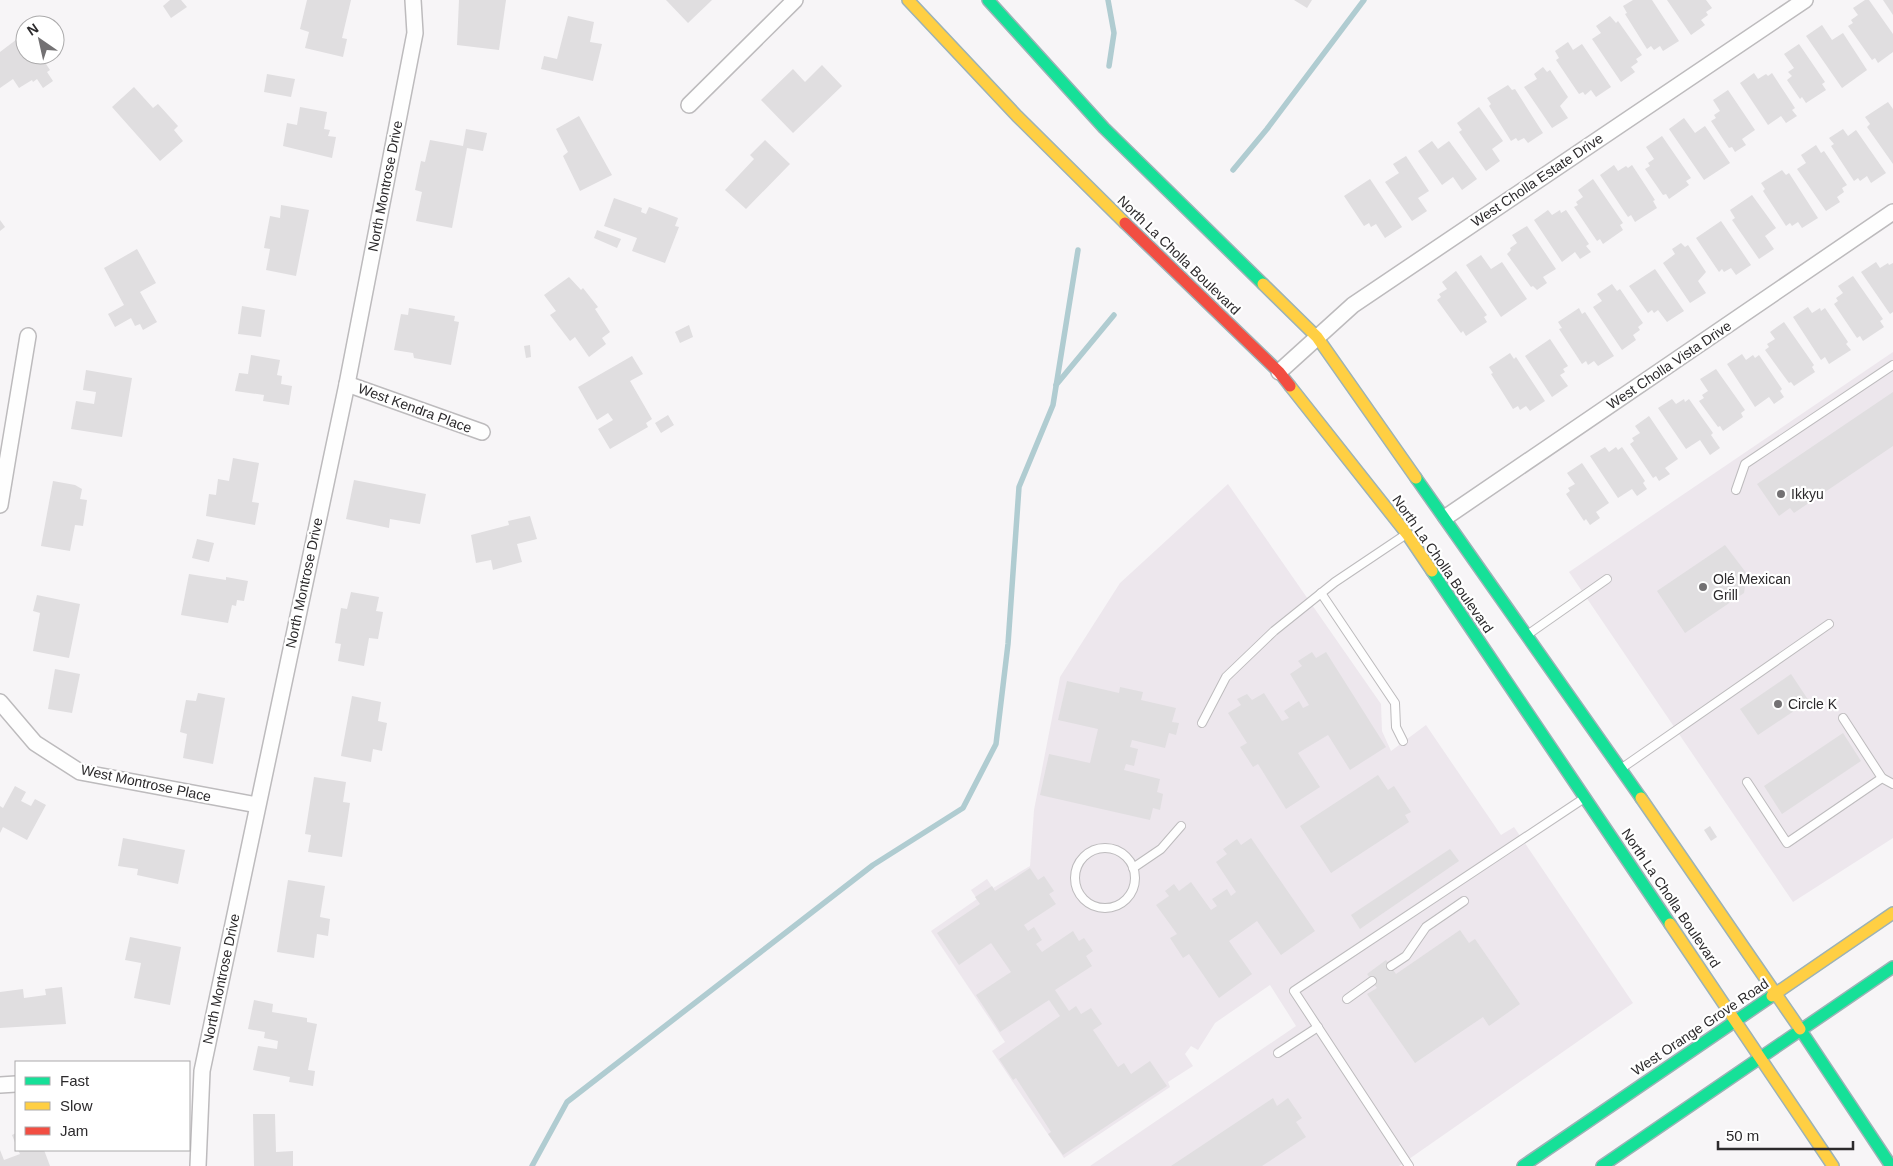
<svg xmlns="http://www.w3.org/2000/svg" width="1893" height="1166" font-family="Arial,sans-serif">
<style>
.built{fill:#ede7ed}
.lines{fill:none;stroke-linecap:round;stroke-linejoin:round}
.stream{stroke:#b0ccd1;stroke-width:5.5}
.building{fill:#e0dee0}
.lane-casing{stroke:#bdbbbd;stroke-width:10}
.street-casing{stroke:#bdbbbd;stroke-width:18}
.fast-casing{stroke:#9cb2b6;stroke-width:14}
.slow-casing{stroke:#9cb2b6;stroke-width:14}
.jam-casing{stroke:#9cb2b6;stroke-width:14}
.lane{stroke:#fefefe;stroke-width:8}
.street{stroke:#fefefe;stroke-width:15}
.fast{stroke:#16e098;stroke-width:11}
.slow{stroke:#ffcf43;stroke-width:11}
.jam{stroke:#f24e42;stroke-width:11}
.poi-dot{fill:#737173;stroke:#fff;stroke-width:2}
.labels{text-anchor:middle;stroke-width:4.5;stroke-linejoin:round;paint-order:stroke}
.street-label{font-size:14px;fill:#2c2a2c;stroke:#fff}
.poi-label{font-size:14px;fill:#2c2a2c;stroke:#fff;text-anchor:start}
</style>
<rect width="100%" height="100%" fill="#f7f5f7"/>
<!-- built -->
<g class="built">
<polygon points="1893,352 1893,838 1793,902 1569,572"/>
<polygon points="1228,484 1381,704 1382,731 1391,751 1426,725 1501,835 1514,827 1633,1003 1399,1166 1090,1166 1296,1026 1270,985 1215,1023 1198,1050 1191,1046 1185,1054 1193,1066 1168,1082 1170,1087 1064,1158 992,1051 1005,1042 931,931 977,899 971,890 987,879 993,888 1030,866 1034,810 1060,677 1120,583"/>
</g>
<g class="lines">
<!-- stream -->
<g class="stream">
<polyline points="1108,0 1114,33 1109,66"/>
<polyline points="1233,170 1267,129 1364,0"/>
<polyline points="1056,385 1114,315"/>
<polyline points="532,1166 567,1102 873,865 963,808 996,744 1008,644 1019,487 1053,405 1078,250"/>
</g>
</g>
<!-- building -->
<g class="building">
<polygon points="170,0 181,0 187,7 171,18 163,6"/>
<polygon points="307,0 351,0 342,38 347,39 343,57 305,48 309,32 300,29"/>
<polygon points="459,0 506,0 499,50 457,45"/>
<polygon points="666,0 712,0 688,23"/>
<polygon points="1294,0 1312,0 1307,8"/>
<polygon points="1633,0 1652,0 1679,41 1663,51 1660,46 1654,50 1651,46 1647,49 1625,14 1627,13 1623,6"/>
<polygon points="1667,0 1706,0 1712,8 1706,12 1708,15 1701,20 1705,25 1691,35"/>
<polygon points="1865,0 1869,0 1893,34 1893,52 1878,63 1875,58 1872,60 1848,26 1853,23 1851,20 1858,15 1853,8"/>
<polygon points="1883,0 1893,0 1893,15"/>
<polygon points="568,16 594,22 590,42 602,44 593,81 541,69 544,56 557,59"/>
<polygon points="1610,16 1616,23 1618,21 1642,55 1636,59 1638,62 1631,67 1635,72 1621,82 1592,39 1601,33 1596,26"/>
<polygon points="1822,25 1832,40 1843,33 1867,70 1842,88 1806,36"/>
<polygon points="25,33 25,55 40,55 50,70 47,72 53,81 43,88 37,79 33,82 32,80 19,88 13,79 0,88 0,52"/>
<polygon points="1568,42 1573,50 1582,44 1611,87 1596,97 1591,90 1585,95 1583,92 1579,94 1556,60 1559,58 1555,51"/>
<polygon points="1799,44 1825,82 1822,84 1826,90 1806,103 1802,97 1800,99 1787,80 1792,76 1788,72 1794,68 1784,54"/>
<polygon points="822,65 842,86 793,133 761,100 793,69 805,82"/>
<polygon points="1543,67 1547,72 1550,70 1568,97 1560,106 1568,118 1552,128 1524,87 1537,79 1534,74"/>
<polygon points="1754,73 1758,79 1766,74 1768,76 1772,73 1795,108 1792,110 1797,116 1786,123 1781,116 1768,125 1740,83"/>
<polygon points="267,74 295,79 291,97 264,92"/>
<polygon points="1508,85 1512,90 1515,89 1543,133 1528,143 1524,138 1518,141 1516,138 1511,141 1489,106 1491,104 1487,98"/>
<polygon points="134,87 153,108 158,104 178,126 174,130 183,141 160,161 112,107"/>
<polygon points="1728,90 1755,130 1742,139 1746,145 1735,152 1732,147 1729,148 1711,121 1716,118 1714,115 1720,111 1713,100"/>
<polygon points="1888,102 1893,109 1893,164 1867,127 1870,124 1865,117"/>
<polygon points="300,107 327,112 324,129 330,130 328,136 336,137 332,158 283,146 287,123 297,125"/>
<polygon points="1479,107 1503,141 1492,149 1500,161 1486,171 1459,132 1462,130 1457,123"/>
<polygon points="579,116 612,175 580,191 563,156 568,152 556,129"/>
<polygon points="1684,118 1695,133 1705,126 1730,163 1704,180 1669,129"/>
<polygon points="466,129 487,133 483,151 467,148 452,228 416,221 422,192 415,190 421,161 425,162 430,140 463,146"/>
<polygon points="1843,129 1848,136 1856,130 1886,173 1871,183 1867,176 1860,181 1858,178 1854,181 1831,146 1834,144 1829,138"/>
<polygon points="1662,136 1691,178 1686,181 1689,185 1669,199 1666,194 1663,195 1645,169 1650,166 1648,163 1654,159 1646,147"/>
<polygon points="765,140 790,164 746,209 725,190 754,159 750,155"/>
<polygon points="1432,141 1438,149 1449,141 1477,179 1462,190 1453,177 1442,185 1418,151"/>
<polygon points="1816,145 1821,153 1824,151 1847,185 1842,188 1844,192 1837,197 1840,202 1826,211 1797,169 1806,163 1801,155"/>
<polygon points="1406,156 1429,191 1418,198 1427,211 1412,221 1385,182 1399,173 1393,164"/>
<polygon points="1614,165 1618,171 1626,166 1628,168 1632,165 1655,200 1653,201 1657,208 1635,222 1631,215 1628,217 1600,175"/>
<polygon points="1782,170 1786,175 1789,173 1818,218 1802,228 1798,222 1792,226 1790,223 1786,226 1763,191 1765,189 1761,183"/>
<polygon points="1370,179 1402,227 1385,238 1376,224 1371,227 1369,223 1364,226 1344,196"/>
<polygon points="1593,179 1623,223 1620,225 1623,230 1603,244 1600,239 1597,241 1574,207 1578,205 1576,202 1583,197 1578,190"/>
<polygon points="1752,195 1776,228 1765,236 1774,249 1759,259 1732,220 1735,218 1730,210"/>
<polygon points="614,198 642,208 641,212 646,214 649,207 678,218 675,226 679,227 665,263 632,251 637,238 604,226"/>
<polygon points="281,205 309,210 296,276 266,270 270,249 264,248 270,216 280,218"/>
<polygon points="1548,210 1552,215 1560,210 1561,213 1566,210 1589,244 1586,246 1591,252 1580,259 1575,252 1562,262 1534,220"/>
<polygon points="0,220 5,227 0,231"/>
<polygon points="1721,221 1751,265 1736,275 1731,268 1724,272 1722,269 1719,272 1696,238"/>
<polygon points="1527,226 1556,269 1543,277 1547,283 1537,290 1533,286 1531,287 1507,254 1511,250 1510,248 1517,243 1512,235"/>
<polygon points="597,230 621,239 617,248 594,238"/>
<polygon points="1681,243 1685,247 1688,245 1706,272 1698,281 1706,293 1690,303 1663,263 1675,254 1672,249"/>
<polygon points="137,249 156,283 140,292 157,322 143,330 140,324 135,326 131,318 115,327 108,314 124,305 104,268"/>
<polygon points="1481,255 1491,269 1502,262 1527,299 1501,317 1466,265"/>
<polygon points="1876,262 1880,268 1888,263 1889,265 1893,263 1893,312 1890,314 1861,272"/>
<polygon points="1655,269 1684,311 1667,322 1658,310 1654,313 1652,310 1648,313 1629,286"/>
<polygon points="1456,271 1487,315 1484,317 1487,322 1466,336 1463,331 1461,333 1437,300 1441,297 1439,294 1447,289 1442,282"/>
<polygon points="1853,276 1883,319 1880,321 1884,327 1863,341 1860,336 1857,338 1834,304 1838,301 1836,298 1843,293 1838,286"/>
<polygon points="569,277 581,290 583,288 598,307 595,309 610,332 602,338 606,344 589,357 575,337 570,341 550,315 556,311 544,295"/>
<polygon points="1612,284 1617,291 1620,289 1643,323 1638,327 1640,330 1633,335 1636,340 1622,350 1593,307 1602,301 1597,294"/>
<polygon points="242,306 265,310 261,337 238,334"/>
<polygon points="1808,307 1812,313 1820,308 1821,311 1825,308 1848,342 1846,344 1851,350 1829,364 1825,357 1821,360 1793,317"/>
<polygon points="409,308 455,316 454,321 459,322 451,365 414,358 413,353 394,350 401,314 408,315"/>
<polygon points="1579,308 1582,314 1585,312 1614,356 1598,366 1594,361 1588,365 1586,361 1582,364 1559,329 1562,328 1558,322"/>
<polygon points="1784,322 1814,365 1812,367 1815,372 1794,386 1791,382 1789,383 1765,350 1769,347 1767,344 1775,339 1770,332"/>
<polygon points="689,325 693,337 680,343 675,332"/>
<polygon points="1550,339 1568,366 1563,369 1565,372 1560,375 1568,386 1552,397 1525,356"/>
<polygon points="530,345 531,357 526,358 524,346"/>
<polygon points="1510,353 1514,359 1516,357 1545,401 1530,411 1526,406 1520,410 1518,406 1513,409 1491,374 1493,373 1489,367"/>
<polygon points="1742,354 1746,360 1753,355 1755,358 1759,355 1782,389 1780,391 1784,397 1774,404 1769,397 1755,407 1727,364"/>
<polygon points="251,355 280,360 277,375 282,376 281,384 292,386 289,405 263,401 264,395 235,391 239,373 248,374"/>
<polygon points="632,356 643,374 630,381 652,419 646,423 648,427 610,449 598,429 613,420 608,413 597,420 578,387"/>
<polygon points="1716,369 1745,410 1741,413 1743,417 1723,431 1720,426 1718,427 1699,401 1704,398 1702,395 1708,391 1700,379"/>
<polygon points="86,370 132,378 122,437 71,429 76,401 94,404 96,392 83,390"/>
<polygon points="1893,392 1893,446 1794,513 1790,508 1779,516 1757,484"/>
<polygon points="1672,399 1676,404 1684,399 1685,402 1689,399 1713,433 1711,435 1720,448 1710,455 1700,440 1686,449 1658,408"/>
<polygon points="668,415 674,425 661,433 655,423"/>
<polygon points="1649,416 1678,459 1665,468 1670,474 1659,481 1656,476 1653,478 1630,444 1634,441 1632,438 1640,433 1635,426"/>
<polygon points="1605,447 1609,452 1616,447 1618,450 1622,447 1645,481 1643,483 1647,489 1637,496 1632,489 1618,498 1590,456"/>
<polygon points="233,458 259,463 252,502 259,503 255,525 206,516 209,494 216,495 218,479 229,481"/>
<polygon points="1582,463 1609,503 1596,512 1600,518 1590,525 1586,519 1584,521 1566,494 1570,491 1568,488 1575,484 1567,473"/>
<polygon points="354,480 426,494 420,524 390,519 389,528 346,519"/>
<polygon points="53,481 75,485 82,489 80,499 87,500 83,526 75,525 70,551 41,546"/>
<polygon points="530,516 537,539 517,544 522,562 493,570 491,560 476,563 471,535 509,525 508,521"/>
<polygon points="197,539 214,543 209,562 192,558"/>
<polygon points="1725,545 1747,574 1744,593 1685,633 1657,591"/>
<polygon points="189,574 226,580 226,577 248,581 244,601 237,600 236,606 232,605 228,623 181,615"/>
<polygon points="351,592 379,597 376,611 383,612 378,639 369,638 364,666 338,661 341,644 335,643 341,608 347,609"/>
<polygon points="37,595 80,604 69,658 33,651 40,613 33,611"/>
<polygon points="1312,652 1316,658 1326,652 1386,747 1350,770 1328,735 1298,753 1320,787 1286,809 1258,764 1253,767 1240,747 1247,743 1228,713 1241,705 1237,699 1247,694 1252,700 1264,693 1282,721 1289,718 1284,711 1299,701 1303,708 1309,705 1290,674 1302,666 1298,661"/>
<polygon points="55,669 80,674 72,713 48,709"/>
<polygon points="1791,674 1809,701 1758,735 1740,709"/>
<polygon points="1067,681 1119,693 1120,687 1143,692 1141,700 1176,708 1172,722 1179,723 1176,735 1169,733 1165,748 1132,740 1130,747 1138,749 1134,766 1126,764 1124,770 1160,779 1157,792 1163,794 1160,810 1153,808 1150,820 1040,795 1049,754 1090,763 1098,729 1058,720"/>
<polygon points="198,693 225,698 213,764 183,758 187,734 180,732 186,700 196,701"/>
<polygon points="352,696 381,702 378,721 387,723 382,751 373,749 371,762 341,756"/>
<polygon points="1843,733 1861,761 1782,814 1764,786"/>
<polygon points="1378,775 1388,790 1394,786 1411,812 1405,815 1409,822 1331,873 1300,826"/>
<polygon points="314,777 346,782 343,802 350,803 342,857 308,852 311,835 305,834"/>
<polygon points="15,786 26,792 21,801 31,806 35,799 46,805 27,840 3,827 0,833 0,806 3,808"/>
<polygon points="1710,826 1717,837 1711,841 1704,830"/>
<polygon points="123,838 185,850 178,884 137,875 138,869 118,866"/>
<polygon points="1251,838 1315,931 1281,955 1257,921 1229,941 1252,974 1219,998 1189,954 1183,958 1170,938 1177,934 1156,905 1169,896 1165,891 1174,884 1179,891 1191,882 1211,910 1217,906 1212,899 1227,889 1231,896 1236,892 1216,862 1227,854 1223,849 1237,839 1241,845"/>
<polygon points="1450,849 1459,861 1360,929 1351,915"/>
<polygon points="1030,868 1038,880 1044,876 1054,891 1049,894 1056,904 1024,925 1028,931 1034,927 1042,940 1036,944 1042,952 1073,931 1079,941 1084,938 1093,951 1086,956 1092,966 1055,990 1069,1011 1076,1006 1081,1014 1091,1008 1102,1024 1093,1030 1118,1067 1124,1063 1131,1074 1150,1061 1167,1086 1063,1155 1048,1134 1051,1132 1016,1078 1013,1080 999,1059 1060,1016 1049,1000 1000,1032 976,995 1011,972 991,943 959,965 937,933 980,904 975,897 992,886 995,891"/>
<polygon points="288,880 325,886 320,917 330,919 328,936 317,934 314,958 277,952"/>
<polygon points="1460,930 1469,943 1475,939 1520,1004 1489,1026 1483,1017 1415,1063 1367,994 1377,988 1367,974 1386,960 1396,974"/>
<polygon points="130,937 181,947 170,1005 134,998 141,963 125,960"/>
<polygon points="62,987 66,1024 0,1028 0,992 23,989 24,998 46,995 45,989"/>
<polygon points="254,1000 273,1004 272,1012 307,1018 307,1022 317,1024 308,1070 315,1071 313,1086 289,1082 290,1077 253,1070 258,1046 277,1049 278,1041 264,1038 265,1032 248,1029"/>
<polygon points="1273,1098 1277,1106 1288,1098 1302,1118 1296,1122 1306,1137 1262,1166 1171,1166"/>
<polygon points="253,1114 275,1114 276,1152 293,1151 293,1166 254,1166"/>
<polygon points="16,1133 16,1145 12,1135"/>
<polygon points="0,1150 4,1160 20,1154 18,1150 44,1150 50,1166 0,1166"/>
</g>
<g class="lines">
<defs>
<g id="lane">
<polyline points="1736,490 1745,464 1893,365"/>
<polyline points="1321,593 1395,703 1396,727 1403,741"/>
<polyline points="1530,633 1607,579"/>
<polyline points="1843,718 1882,778"/>
<polyline points="1202,723 1226,677 1274,631 1335,582 1405,535"/>
<polyline points="1622,768 1829,624"/>
<polyline points="1747,782 1787,843 1882,778 1893,784"/>
<circle cx="1105" cy="878" r="30"/>
<polyline points="1133,868 1161,849 1181,826"/>
<polyline points="1391,966 1406,956 1426,927 1464,901"/>
<polyline points="1347,999 1372,981"/>
<polyline points="1278,1053 1318,1027"/>
<polyline points="1409,1166 1294,991 1583,799"/>
</g>
<g id="street">
<polyline points="689,105 795,0"/>
<polyline points="1279,372 1353,305 1805,0"/>
<polyline points="347,384 482,432"/>
<polyline points="0,505 28,336"/>
<polyline points="1446,517 1893,212"/>
<polyline points="0,702 35,743 80,772 257,805"/>
<polyline points="0,1085 16,1084"/>
<polyline points="198,1166 202,1071 347,384 415,33 413,0"/>
</g>
<g id="fast">
<polyline points="988,0 1104,128 1263,284"/>
<polyline points="1416,478 1641,798"/>
<polyline points="1432,571 1670,924"/>
<polyline points="1800,1029 1891,1166"/>
<polyline points="1523,1166 1772,996"/>
<polyline points="1602,1166 1893,967"/>
</g>
<g id="slow">
<polyline points="908,0 1017,116 1125,223"/>
<polyline points="1263,284 1317,337 1416,478"/>
<polyline points="1290,386 1407,534 1432,571"/>
<polyline points="1641,798 1800,1029"/>
<polyline points="1670,924 1833,1166"/>
<polyline points="1772,996 1893,913"/>
</g>
<polyline id="jam" points="1125,223 1279,372 1290,386"/>
</defs>
<!-- lane casing -->
<use href="#lane" class="lane-casing"/>
<!-- street casing -->
<use href="#street" class="street-casing"/>
<!-- fast casing -->
<use href="#fast" class="fast-casing"/>
<!-- slow casing -->
<use href="#slow" class="slow-casing"/>
<!-- jam casing -->
<use href="#jam" class="jam-casing"/>
<!-- lane -->
<use href="#lane" class="lane"/>
<!-- street -->
<use href="#street" class="street"/>
<!-- fast -->
<use href="#fast" class="fast"/>
<!-- slow -->
<use href="#slow" class="slow"/>
<!-- jam -->
<use href="#jam" class="jam"/>
</g>
<!-- markers -->
<g class="poi-dot">
<circle cx="1781" cy="494" r="5"/>
<circle cx="1703" cy="587" r="5"/>
<circle cx="1778" cy="704" r="5"/>
</g>
<g class="labels">
<!-- street labels -->
<g class="street-label">
<text transform="translate(1537 180) rotate(-34)" y="5">West Cholla Estate Drive</text>
<text transform="translate(385 186) rotate(-79)" y="5">North Montrose Drive</text>
<text transform="translate(1179 255) rotate(44)" y="5">North La Cholla Boulevard</text>
<text transform="translate(1669 365) rotate(-34)" y="5">West Cholla Vista Drive</text>
<text transform="translate(415 408) rotate(20)" y="5">West Kendra Place</text>
<text transform="translate(1443 564) rotate(55)" y="5">North La Cholla Boulevard</text>
<text transform="translate(304 583) rotate(-78)" y="5">North Montrose Drive</text>
<text transform="translate(146 783) rotate(12)" y="5">West Montrose Place</text>
<text transform="translate(1671 898) rotate(56)" y="5">North La Cholla Boulevard</text>
<text transform="translate(221 979) rotate(-78)" y="5">North Montrose Drive</text>
<text transform="translate(1700 1027) rotate(-34)" y="5">West Orange Grove Road</text>
</g>
<!-- poi labels -->
<g class="poi-label">
<text x="1791" y="499">Ikkyu</text>
<text x="1713" y="584">Olé Mexican<tspan x="1713" dy="16">Grill</tspan></text>
<text x="1788" y="709">Circle K</text>
</g>
</g>
<!-- legend -->
<rect x="15" y="1061" width="175" height="90" fill="#ffffff" stroke="#abaaab"/>
<rect x="25" y="1077" width="25" height="8" fill="#16e098" stroke="#abaaab"/>
<text x="60" y="1086" font-size="15" fill="#2c2a2c">Fast</text>
<rect x="25" y="1102" width="25" height="8" fill="#ffcf43" stroke="#abaaab"/>
<text x="60" y="1111" font-size="15" fill="#2c2a2c">Slow</text>
<rect x="25" y="1127" width="25" height="8" fill="#f24e42" stroke="#abaaab"/>
<text x="60" y="1136" font-size="15" fill="#2c2a2c">Jam</text>
<!-- north arrow -->
<g transform="translate(40 40) rotate(326)"><circle r="24" fill="#ffffff" stroke="#abaaab"/>
<path d="M0-4L9 19L0 12L-9 19Z" fill="#737173"/>
<text y="-8" font-size="14" font-weight="bold" text-anchor="middle" fill="#2c2a2c">N</text>
</g>
<!-- scale -->
<path d="M1718 1141v8h135v-8" fill="none" stroke="#2c2a2c" stroke-width="2.5"/>
<text x="1726" y="1141" font-size="15" fill="#2c2a2c" stroke="#ffffff" stroke-width="4" paint-order="stroke">50 m</text>
</svg>
